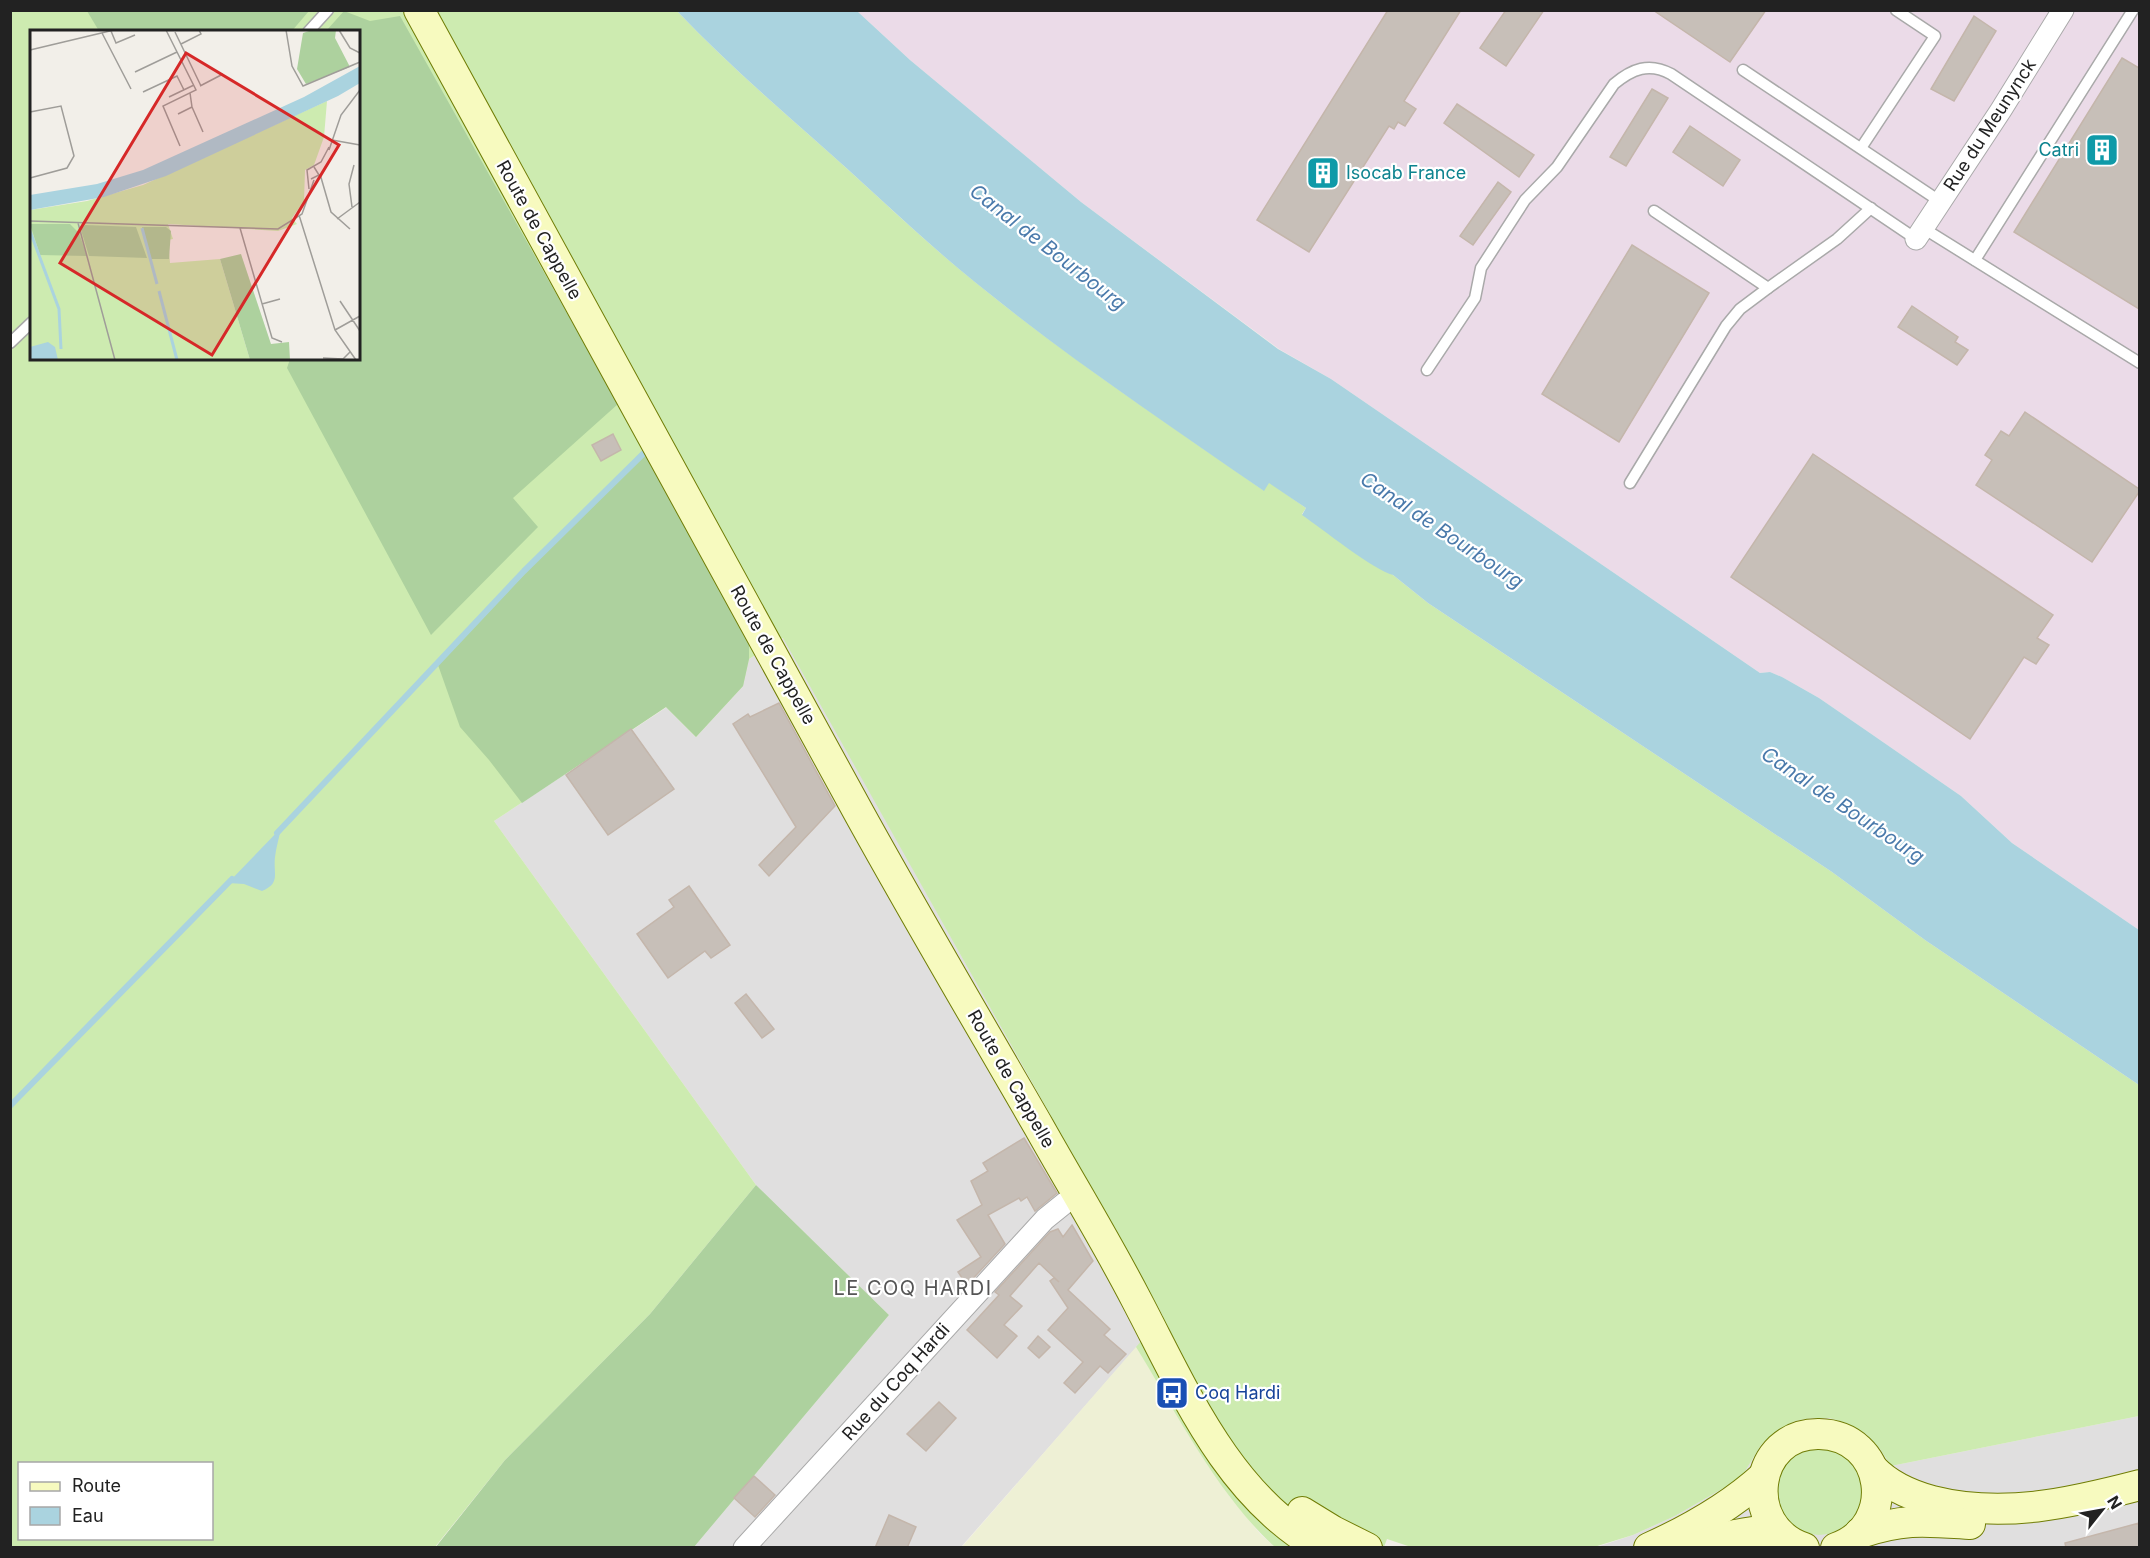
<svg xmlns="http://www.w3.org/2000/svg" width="2150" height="1558" font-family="Inter,sans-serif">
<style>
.residential{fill:#e0dfdf}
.industrial{fill:#ebdbe8}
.farmland{fill:#eef0d5}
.grass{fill:#cdebb0;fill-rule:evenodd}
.forest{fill:#add19e}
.water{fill:#aad3df}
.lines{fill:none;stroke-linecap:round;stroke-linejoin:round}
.stream{stroke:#aad3df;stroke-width:6}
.building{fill:#c7bfb8;stroke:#c4b6ab;stroke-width:1.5}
.lane-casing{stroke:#a9a9a9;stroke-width:13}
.street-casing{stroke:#a9a9a9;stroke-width:23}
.secondary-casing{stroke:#707d05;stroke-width:32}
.lane{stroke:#fff;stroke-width:10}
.street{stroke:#fff;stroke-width:21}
.secondary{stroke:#f7fabf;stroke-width:30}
.labels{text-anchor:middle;stroke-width:4.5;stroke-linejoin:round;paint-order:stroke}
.street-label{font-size:18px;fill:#222;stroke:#fff}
.culture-label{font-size:18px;fill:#0d838f;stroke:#fff;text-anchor:end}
.transit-label{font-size:18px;fill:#164399;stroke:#fff;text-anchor:start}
.water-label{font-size:20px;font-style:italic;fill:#4a7aab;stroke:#fff}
.neighbourhood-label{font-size:20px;letter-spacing:1.5px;fill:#555;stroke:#fff}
.inset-river{fill:none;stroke:#aad3df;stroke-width:3}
.inset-road{fill:none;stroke:#9f9d99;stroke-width:1.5}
.view{fill:#d62828;fill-opacity:0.15;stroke:#d62828;stroke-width:3}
.inset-edge{fill:none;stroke:#222;stroke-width:3}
</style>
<rect width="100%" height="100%" fill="#f2efe9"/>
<!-- residential -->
<g class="residential">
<polygon points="784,638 1163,1317 961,1547 694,1547 889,1315 756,1185 494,821 667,707 696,737 742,686 749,659"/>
<polygon points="2139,1416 2139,1547 1594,1548 1633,1535 1675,1516 1741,1478 1761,1445 1778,1430 1795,1421 1812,1418 1829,1418 1846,1423 1865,1434 1880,1449 1891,1466"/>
</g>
<!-- industrial -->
<polygon class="industrial" points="857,11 2139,11 2139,930 2012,843 1961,796 1867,731 1819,698 1782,677 1770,672 1760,673 1331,379 1279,349 1081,202 910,60"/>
<!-- farmland -->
<polygon class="farmland" points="1136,1347 1229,1496 1261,1535 1275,1547 961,1548"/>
<!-- grass -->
<g class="grass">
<path d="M 11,11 L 677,11 C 721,57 768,99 816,141 C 864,183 910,228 958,268 C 1055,349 1160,418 1263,490 L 1269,482 L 1306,508 L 1302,514 L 1393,575 L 1428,603 L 1832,872 L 1925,940 L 2139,1085 L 2139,1416 L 1891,1466 L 1880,1449 L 1866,1434 L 1846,1423 L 1829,1418 L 1812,1418 L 1795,1421 L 1778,1430 L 1761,1445 L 1741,1478 L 1675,1516 L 1633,1535 L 1594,1547 L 1414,1548 L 1387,1539 L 1384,1547 L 1275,1547 C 1219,1497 1176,1412 1136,1347 L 1163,1316 L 783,638 L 749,659 L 743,686 L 696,737 L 666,707 L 494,821 L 756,1185 L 650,1314 L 505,1460 L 435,1547 L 11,1548 ZM 32,32 L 358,32 L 358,358 L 32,358 ZM 20,1464 L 212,1464 L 212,1538 L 20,1538 Z"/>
<circle cx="1819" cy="1492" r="43"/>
</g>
<!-- forest -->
<g class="forest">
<polygon points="87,11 309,11 291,32 99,31"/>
<polygon points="344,11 370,21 400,16 618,404 513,498 538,527 431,635 287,368 290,359 358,358 358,32 326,31"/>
<polygon points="644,449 749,633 749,659 743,686 696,737 666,707 522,803 489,760 460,727 438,665"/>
<polygon points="756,1185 889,1315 694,1547 435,1548 505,1460 650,1314"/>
</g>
<!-- water -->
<g class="water">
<path d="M 677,11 L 857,11 L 910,60 L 1081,202 L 1278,349 L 1331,379 L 1760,673 L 1770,672 L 1782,677 L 1819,698 L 1867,731 L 1961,796 L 2012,843 L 2139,930 L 2139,1085 L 1925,940 L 1832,872 L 1428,603 L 1393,575 C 1375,571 1321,528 1302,515 L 1306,508 L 1269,483 L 1264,491 C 1160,419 1055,349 959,269 C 910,228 864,183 816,141 C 768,99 721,57 677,11 Z"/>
<path d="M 281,828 C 279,838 276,848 275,857 C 273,874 281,883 262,891 L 244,884 L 228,883 Z"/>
</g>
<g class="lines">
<!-- stream -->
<g class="stream">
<polyline points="277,833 524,571 645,452"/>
<polyline points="10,1106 232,879"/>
</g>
</g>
<!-- building -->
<g class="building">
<polygon points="1388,10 1461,10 1404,101 1416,109 1405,126 1398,122 1394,129 1389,126 1309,252 1257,220"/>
<polygon points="1506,10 1544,10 1506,66 1480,48"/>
<polygon points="1653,10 1766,10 1730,62"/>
<polygon points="1974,16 1996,31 1954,101 1931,89"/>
<polygon points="2122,58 2139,68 2139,309 2014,232"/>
<polygon points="1652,89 1668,98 1626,166 1610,157"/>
<polygon points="1457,104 1534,155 1519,177 1444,123"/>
<polygon points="1690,126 1740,160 1723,186 1673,152"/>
<polygon points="1498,182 1511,192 1473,245 1460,236"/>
<polygon points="1632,245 1709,293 1619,442 1542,394"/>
<polygon points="1912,306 1958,337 1955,342 1968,350 1957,365 1898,327"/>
<polygon points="2025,412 2139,489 2139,492 2092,562 1976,485 1992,460 1985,455 2001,431 2009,436"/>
<polygon points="613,434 621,450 601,461 592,445"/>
<polygon points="1813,454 2053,615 2037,638 2049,645 2036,664 2024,657 1970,739 1731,577"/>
<polygon points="779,703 835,806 769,876 759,865 796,827 733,724 748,714 750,717"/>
<polygon points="631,729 674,789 608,835 566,775"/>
<polygon points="689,886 730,945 711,958 705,951 668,978 637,934 674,907 669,900"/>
<polygon points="746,994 774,1029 762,1038 735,1003"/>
<polygon points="1024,1138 1057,1193 1035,1211 1027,1197 1021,1201 1019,1198 988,1215 1005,1244 967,1285 958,1272 981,1257 957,1220 982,1205 971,1181 988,1171 983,1163"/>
<polygon points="1072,1225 1093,1261 1068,1290 1110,1329 1104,1335 1126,1354 1108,1373 1100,1366 1075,1393 1064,1383 1083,1362 1048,1330 1068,1308 1050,1281 1054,1278 1059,1282 1039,1263 1010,1296 1022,1306 1004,1325 1017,1336 997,1358 967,1330 999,1295 995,1292 1050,1232 1058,1229 1063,1237"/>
<polygon points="1038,1336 1050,1347 1039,1358 1028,1348"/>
<polygon points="939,1402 956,1418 926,1451 907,1434"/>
<polygon points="754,1476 775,1495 755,1517 734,1498"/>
<polygon points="889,1515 916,1527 907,1548 875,1548"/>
<polygon points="2139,1523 2139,1548 2066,1548 2065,1543"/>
</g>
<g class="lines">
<defs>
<g id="lane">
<polyline points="308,32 328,10"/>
<polyline points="1743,70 1941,202"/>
<polyline points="1861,148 1935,36 1896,10"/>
<polyline points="1654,211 1768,288 1837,239 1871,208"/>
<polyline points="1923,228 2140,363"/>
<polyline points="1975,260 2133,10"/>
<polyline points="10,343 32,322"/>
<path d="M 1427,370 L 1475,298 L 1481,268 L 1525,200 L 1557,167 L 1614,84 C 1632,69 1649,62 1671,74 L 1916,239"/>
<polyline points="1630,483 1726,326 1740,309 1768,288"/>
</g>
<g id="street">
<polyline points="1916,239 2001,110 2063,10"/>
<polyline points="744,1548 1045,1219 1076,1194"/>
</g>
<g id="secondary">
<path d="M 419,10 C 566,278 713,547 860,815 C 918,920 979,1023 1039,1127 C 1071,1184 1106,1241 1136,1299 C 1184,1390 1227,1495 1321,1548"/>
<path d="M 1873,1469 C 1889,1486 1910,1495 1932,1501 C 2003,1519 2071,1503 2140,1485"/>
<polyline points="1302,1512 1333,1531 1367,1548"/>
<path d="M 1860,1533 C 1904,1518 1926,1521 1970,1524"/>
<path d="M 1649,1548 C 1691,1529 1730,1507 1764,1476"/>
<path d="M 1696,1548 C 1723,1537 1748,1530 1777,1531"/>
<path d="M 1804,1548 C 1741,1527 1753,1433 1819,1434 C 1886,1435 1899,1526 1836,1548"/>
</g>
</defs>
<!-- lane casing -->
<use href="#lane" class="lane-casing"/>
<!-- street casing -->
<use href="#street" class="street-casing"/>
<!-- secondary casing -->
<use href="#secondary" class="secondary-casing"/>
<!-- lane -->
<use href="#lane" class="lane"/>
<!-- street -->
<use href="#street" class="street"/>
<!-- secondary -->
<use href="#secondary" class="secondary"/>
</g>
<!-- icons -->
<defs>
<symbol id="building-square" viewBox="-11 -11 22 22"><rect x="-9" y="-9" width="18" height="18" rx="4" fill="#0f9aa8" stroke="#fff"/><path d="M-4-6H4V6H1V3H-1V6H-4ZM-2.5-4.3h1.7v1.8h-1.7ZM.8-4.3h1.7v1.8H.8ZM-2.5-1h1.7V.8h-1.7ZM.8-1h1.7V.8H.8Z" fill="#fff"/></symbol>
<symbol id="bus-square" viewBox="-11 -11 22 22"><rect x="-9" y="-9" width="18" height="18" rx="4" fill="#1a4fb4" stroke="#fff"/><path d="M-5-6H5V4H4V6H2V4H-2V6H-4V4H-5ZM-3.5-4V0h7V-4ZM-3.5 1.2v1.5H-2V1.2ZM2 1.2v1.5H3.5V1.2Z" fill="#fff"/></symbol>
</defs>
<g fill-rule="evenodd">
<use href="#building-square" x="2083" y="131" width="38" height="38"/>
<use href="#building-square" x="1304" y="154" width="38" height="38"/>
<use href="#bus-square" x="1153" y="1374" width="38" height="38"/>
</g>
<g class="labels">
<!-- street labels -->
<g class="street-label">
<text transform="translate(1990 125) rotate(-57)" y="6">Rue du Meunynck</text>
<text transform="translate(539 230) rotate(61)" y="6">Route de Cappelle</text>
<text transform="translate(773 655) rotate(61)" y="6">Route de Cappelle</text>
<text transform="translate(1011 1079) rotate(60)" y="6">Route de Cappelle</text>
<text transform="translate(896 1382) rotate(-48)" y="6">Rue du Coq Hardi</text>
</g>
<!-- culture labels -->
<g class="culture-label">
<text x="2079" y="156">Catri</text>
<text x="1346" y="179" text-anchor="start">Isocab France</text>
</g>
<!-- transit labels -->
<g class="transit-label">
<text x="1195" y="1399">Coq Hardi</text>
</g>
<!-- water labels -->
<g class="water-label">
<text transform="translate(1048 247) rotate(38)" y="7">Canal de Bourbourg</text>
<text transform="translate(1442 530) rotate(34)" y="7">Canal de Bourbourg</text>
<text transform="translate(1843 805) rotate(34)" y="7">Canal de Bourbourg</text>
</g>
<!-- neighbourhood labels -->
<g class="neighbourhood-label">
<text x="913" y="1295">LE COQ HARDI</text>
</g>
</g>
<!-- overview -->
<g transform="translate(30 30)">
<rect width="330" height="330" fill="#f2efe9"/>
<path d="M 297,71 L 294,107 L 284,135 L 275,140 L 274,171 L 262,188 L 267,194 L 248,201 L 138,194 L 143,209 L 138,210 L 140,233 L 190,229 L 220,330 L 0,330 L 0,180 L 57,171 L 113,155 Z" fill="#cdebb0"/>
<path d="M 282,0 L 306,0 L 305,8 L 320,37 L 276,54 L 267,39 L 273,3 ZM 0,194 L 40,194 L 49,203 L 57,226 L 10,225 ZM 55,195 L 106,197 L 117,228 L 59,226 L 51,200 ZM 112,197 L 136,197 L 141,201 L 139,229 L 121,229 ZM 211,224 L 241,314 L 259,312 L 260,330 L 220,330 L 190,229 Z" fill="#add19e"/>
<path d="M 330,36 L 330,53 L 308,66 L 136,146 L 74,167 L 0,180 L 0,165 L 67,154 L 113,140 L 274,67 ZM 18,312 L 25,317 L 28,330 L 0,330 L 0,317 Z" fill="#aad3df"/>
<path class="inset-river" d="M 112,198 L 127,254M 0,201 L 29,279 L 31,319M 129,261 L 147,330"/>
<path class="inset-road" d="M 136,0 L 166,60 L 133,76 L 150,116M 256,0 L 262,36 L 273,56 L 330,32M 309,0 L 320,18 L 330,23M 81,1 L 86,13 L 105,5M 145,2 L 171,56M 72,3 L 101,59M 151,14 L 171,4 L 169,0M 0,20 L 84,0M 105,42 L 147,22M 170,56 L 193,44M 113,62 L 147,46 L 154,60M 139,67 L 164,55M 162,77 L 173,102M 0,82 L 31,76 L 44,126 L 37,138 L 0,148M 148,84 L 162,77 L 160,63M 302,110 L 330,115M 299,120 L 311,85 L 330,60M 290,144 L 301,182 L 320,199M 281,149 L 289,145 L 284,137M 279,159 L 277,140 L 291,132 L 299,117M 322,177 L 319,154 L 324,135M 269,185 L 305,300 L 326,330M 307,189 L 330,172M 0,191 L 248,199 L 272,184 L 284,150M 48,193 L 85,330M 210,198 L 242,308 L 252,312M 310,271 L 330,301M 232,274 L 250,269M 305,300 L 330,286M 293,328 L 313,329 L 320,322"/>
<path class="view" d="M 156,23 L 309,115 L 182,325 L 30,233 Z"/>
<rect width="330" height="330" class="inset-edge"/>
</g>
<!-- border -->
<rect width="2150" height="1558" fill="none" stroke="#222222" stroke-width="24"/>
<!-- legend -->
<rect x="18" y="1462" width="195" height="78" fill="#ffffff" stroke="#a7a7a7" stroke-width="1.5"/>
<rect x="30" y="1482" width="30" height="9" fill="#f7fabf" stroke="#a7a7a7" stroke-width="1.5"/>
<text x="72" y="1492" font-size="18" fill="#222222">Route</text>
<rect x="30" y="1507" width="30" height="18" fill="#aad3df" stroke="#a7a7a7" stroke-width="1.5"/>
<text x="72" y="1522" font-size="18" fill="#222222">Eau</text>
<!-- north arrow -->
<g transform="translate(2102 1510) rotate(59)" stroke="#ffffff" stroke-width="4.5" paint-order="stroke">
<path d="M0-4.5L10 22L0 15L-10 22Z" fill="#222222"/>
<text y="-9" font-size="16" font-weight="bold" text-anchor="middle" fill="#222222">N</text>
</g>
</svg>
